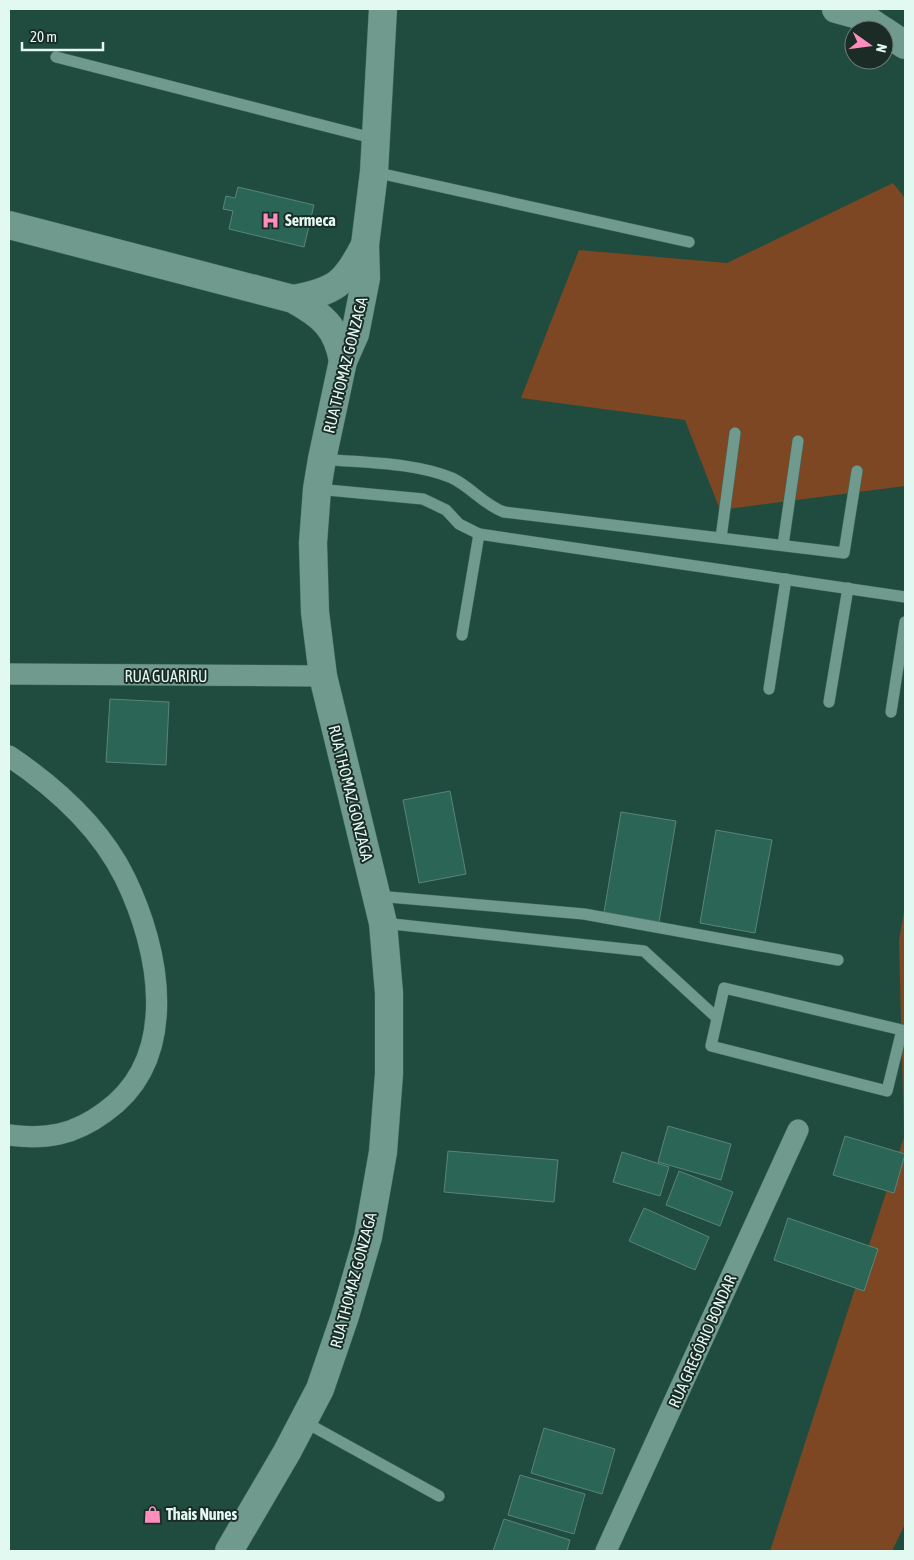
<svg xmlns="http://www.w3.org/2000/svg" width="914" height="1560" font-family="'Asap Condensed',sans-serif">
<style>
.green{fill:#7c4722}
.building{fill:#2b6556;stroke:#5a8477}
.lines{fill:none;stroke-linecap:round;stroke-linejoin:round}
.lane-casing{stroke:#41685f;stroke-width:12}
.street-casing{stroke:#41685f;stroke-width:22}
.secondary-casing{stroke:#41685f;stroke-width:29}
.lane{stroke:#6f9a8d;stroke-width:11}
.street{stroke:#6f9a8d;stroke-width:21}
.secondary{stroke:#6f9a8d;stroke-width:28}
.labels{text-anchor:middle;stroke-width:4;stroke-linejoin:round;paint-order:stroke}
.poi-label{font-size:16px;font-weight:bold;fill:#e2f9f2;stroke:#1b2c27;text-anchor:start}
.street-label{font-size:16px;fill:#e2f9f2;stroke:#1b2c27}
</style>
<rect width="100%" height="100%" fill="#204b3f"/>
<!-- green -->
<g class="green">
<polygon points="893,183 905,198 905,486 720,510 685,420 521,398 579,250 727,263"/>
<polygon points="905,905 905,1524 892,1551 770,1551 904,1137 899,941"/>
</g>
<!-- building -->
<g class="building">
<polygon points="238,187 314,205 304,247 229,229 233,211 223,209 226,196 235,198"/>
<polygon points="110,699 169,702 166,765 106,762"/>
<polygon points="450,791 466,874 419,883 403,800"/>
<polygon points="621,812 676,821 659,922 604,912"/>
<polygon points="716,830 772,840 755,933 700,923"/>
<polygon points="668,1126 731,1144 721,1180 658,1162"/>
<polygon points="845,1136 905,1154 894,1193 833,1175"/>
<polygon points="448,1151 558,1160 554,1202 444,1192"/>
<polygon points="622,1152 669,1167 660,1196 613,1182"/>
<polygon points="679,1171 733,1192 720,1226 666,1205"/>
<polygon points="644,1208 709,1237 695,1270 629,1241"/>
<polygon points="788,1218 878,1249 864,1291 774,1260"/>
<polygon points="544,1428 615,1449 602,1494 531,1473"/>
<polygon points="520,1475 585,1494 574,1534 508,1515"/>
<polygon points="504,1519 570,1540 567,1551 493,1551"/>
</g>
<g class="lines">
<defs>
<g id="lane">
<polyline points="56,57 376,139"/>
<polyline points="374,172 689,242"/>
<path d="M 322,459 C 364,463 413,462 452,478 C 471,487 484,505 504,512 L 844,553 L 857,471"/>
<polyline points="317,489 423,499 446,510 459,524 479,534 905,597"/>
<polyline points="721,538 735,433"/>
<polyline points="783,545 798,441"/>
<polyline points="462,635 479,534"/>
<polyline points="769,689 786,579"/>
<polyline points="829,702 848,588"/>
<polyline points="891,712 905,622"/>
<polyline points="377,896 584,914 838,960"/>
<polyline points="383,923 644,951 717,1018"/>
<polygon points="724,988 902,1030 887,1091 711,1046"/>
<polyline points="303,1421 439,1496"/>
</g>
<g id="street">
<polyline points="9,674 323,676"/>
<path d="M 9,756 C 55,787 100,827 125,878 C 160,950 181,1058 105,1112 C 74,1135 46,1140 9,1135"/>
<polyline points="606,1551 798,1130"/>
</g>
<g id="secondary">
<polyline points="836,9 862,16 882,30"/>
<polyline points="884,31 905,45"/>
<path d="M 9,225 L 293,299 C 322,315 337,327 343,361"/>
<path d="M 293,299 C 336,291 345,284 365,245"/>
<polyline points="229,1551 287,1452 320,1389 345,1316 368,1237 383,1152 389,1074 389,993 383,923 323,676 315,612 313,543 317,489 322,459 343,361 355,334 366,278 365,245 374,172 383,9"/>
</g>
</defs>
<!-- lane casing -->
<use href="#lane" class="lane-casing"/>
<!-- street casing -->
<use href="#street" class="street-casing"/>
<!-- secondary casing -->
<use href="#secondary" class="secondary-casing"/>
<!-- lane -->
<use href="#lane" class="lane"/>
<!-- street -->
<use href="#street" class="street"/>
<!-- secondary -->
<use href="#secondary" class="secondary"/>
</g>
<!-- icons -->
<defs>
<symbol id="hospital-bare" viewBox="-9 -9 18 18"><path d="M-5-5h3v3.5h4V-5h3V5h-3V1.5h-4V5h-3Z" fill="#fd8ebe" stroke="#1b2c27" stroke-width="2.5" paint-order="stroke"/></symbol>
<symbol id="shop-bare" viewBox="-9 -9 18 18"><path d="M-5-2.5h2.3a2.7 3.5 0 0 1 5.4 0H5L5.5 6h-11ZM-1.5-2.5h3a1.5 2.3 0 0 0-3 0Z" fill="#fd8ebe" stroke="#1b2c27" stroke-width="2.5" paint-order="stroke"/></symbol>
</defs>
<g fill-rule="evenodd">
<use href="#hospital-bare" x="258" y="208" width="25" height="25"/>
<use href="#shop-bare" x="140" y="1502" width="25" height="25"/>
</g>
<g class="labels">
<!-- poi labels -->
<g class="poi-label">
<text x="285" y="226">Sermeca</text>
<text x="166" y="1520">Thais Nunes</text>
</g>
<!-- street labels -->
<g class="street-label">
<text transform="translate(345 365) rotate(-76)" y="6">RUA THOMAZ GONZAGA</text>
<text x="166" y="682">RUA GUARIRU</text>
<text transform="translate(351 793) rotate(76)" y="6">RUA THOMAZ GONZAGA</text>
<text transform="translate(353 1280) rotate(-75)" y="6">RUA THOMAZ GONZAGA</text>
<text transform="translate(702 1341) rotate(-66)" y="6">RUA GREGÓRIO BONDAR</text>
</g>
</g>
<!-- border -->
<rect width="914" height="1560" fill="none" stroke="#e2f9f2" stroke-width="20"/>
<!-- north arrow -->
<g transform="translate(869 45) rotate(104)"><circle r="24" fill="#1b2c27" stroke="#6b7e78"/>
<path d="M0-4L9 19L0 12L-9 19Z" fill="#fd8ebe"/>
<text y="-8" font-size="14" font-weight="bold" text-anchor="middle" fill="#e2f9f2">N</text>
</g>
<!-- scale -->
<path d="M22 42v8h81v-8" fill="none" stroke="#e2f9f2" stroke-width="2.5"/>
<text x="30" y="42" font-size="15" fill="#e2f9f2" stroke="#1b2c27" stroke-width="4" paint-order="stroke">20 m</text>
</svg>
